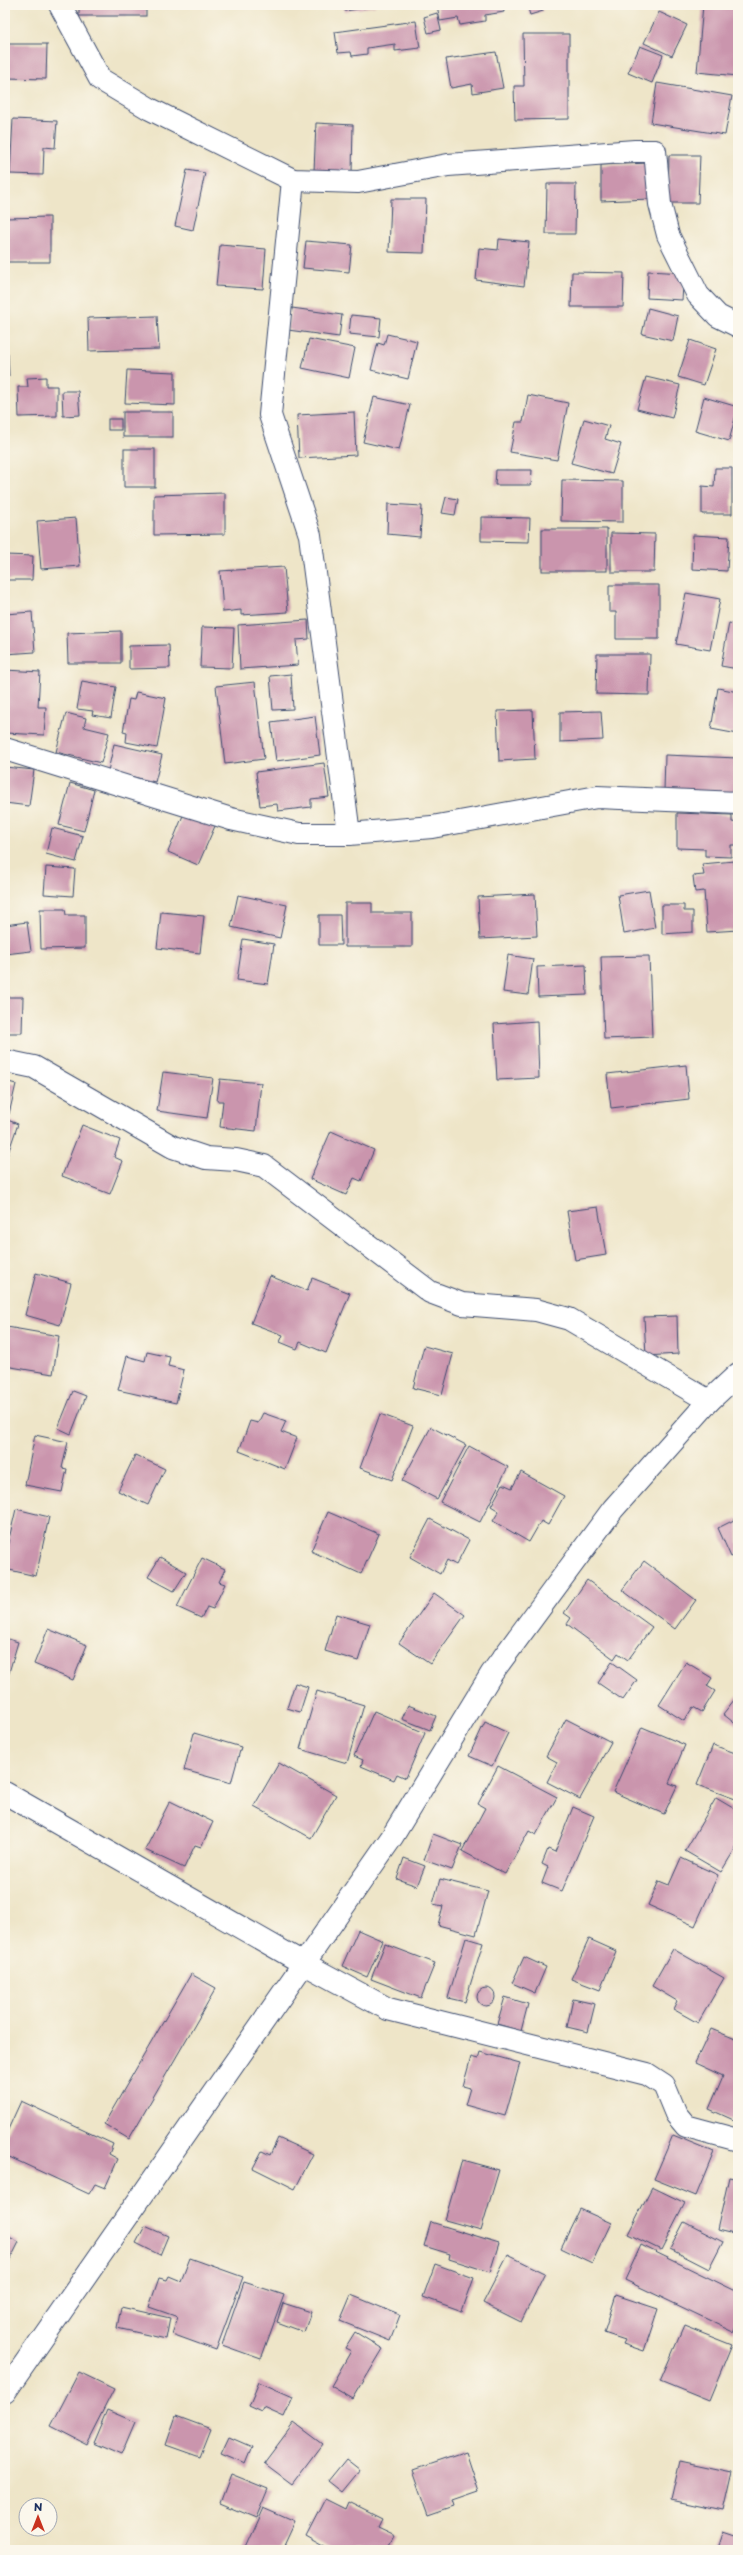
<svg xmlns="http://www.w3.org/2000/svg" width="743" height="2555" font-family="'Playpen Sans',sans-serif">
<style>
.building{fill:#ca95ad}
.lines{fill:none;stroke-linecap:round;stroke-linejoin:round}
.minor-casing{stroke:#3b4a6e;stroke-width:24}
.minor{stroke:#fff;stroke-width:22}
</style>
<rect width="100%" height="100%" fill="#fbf7ec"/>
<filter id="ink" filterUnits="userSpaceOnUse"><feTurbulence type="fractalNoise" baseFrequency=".025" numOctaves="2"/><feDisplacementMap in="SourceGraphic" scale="8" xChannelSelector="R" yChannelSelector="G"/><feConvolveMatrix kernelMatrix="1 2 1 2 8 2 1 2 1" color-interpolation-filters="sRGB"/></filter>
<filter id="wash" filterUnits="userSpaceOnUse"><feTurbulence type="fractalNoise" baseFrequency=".012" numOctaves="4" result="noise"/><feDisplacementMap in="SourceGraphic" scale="16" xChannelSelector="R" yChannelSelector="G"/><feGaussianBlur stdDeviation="0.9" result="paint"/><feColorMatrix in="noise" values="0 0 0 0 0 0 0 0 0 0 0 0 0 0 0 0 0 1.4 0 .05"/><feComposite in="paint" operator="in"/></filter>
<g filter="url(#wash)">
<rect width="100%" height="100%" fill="#eee5c8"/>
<g id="blocks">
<!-- building -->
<g class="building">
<rect x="79" y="5" width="67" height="11"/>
<polygon points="343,5 375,5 375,6 345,11"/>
<polygon points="437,5 503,5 504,12 485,15 485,21 460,25 458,18 440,21"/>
<polygon points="527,5 541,5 543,11 530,15"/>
<polygon points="703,5 738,5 738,76 697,72"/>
<polygon points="659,12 687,25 672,56 644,43"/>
<polygon points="437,13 441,30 428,33 424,17"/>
<polygon points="416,21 420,48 395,51 395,44 367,48 367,54 352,56 351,52 338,53 335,32"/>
<polygon points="523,34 569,34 569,119 515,120 514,86 524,86"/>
<polygon points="7,44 47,44 46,79 7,78"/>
<polygon points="640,46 663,55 652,83 628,73"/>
<polygon points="496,52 503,88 473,93 472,84 451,88 446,59"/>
<polygon points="657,83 732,96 725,135 651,123"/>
<polygon points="13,119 57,121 55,148 44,147 43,175 10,174"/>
<polygon points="316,123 353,125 352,172 314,172"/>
<polygon points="669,155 700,155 698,203 668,203"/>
<polygon points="649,163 650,199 601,201 601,165"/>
<polygon points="187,170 205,173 193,230 175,226"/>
<polygon points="547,184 576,184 575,234 546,234"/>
<polygon points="391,199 426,199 424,253 389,252"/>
<polygon points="50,217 50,262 5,262 5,218"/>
<polygon points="499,239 529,242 524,286 476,280 479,248 498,250"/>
<polygon points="306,241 352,245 349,272 303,268"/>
<polygon points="220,245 266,249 263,289 216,286"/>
<polygon points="648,271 684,273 682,300 647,298"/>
<polygon points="572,272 624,273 623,307 571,307"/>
<polygon points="292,308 342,315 339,337 288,330"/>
<polygon points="648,308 678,316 673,341 642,334"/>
<polygon points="351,315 381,318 379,337 349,334"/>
<polygon points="157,316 159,349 89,351 88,318"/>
<polygon points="387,334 417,341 408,379 371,370 378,343 384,345"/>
<polygon points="309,339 355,348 349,378 302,368"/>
<polygon points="690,340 716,349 704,385 678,377"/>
<polygon points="5,354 8,354 9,376 5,376"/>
<polygon points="127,370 175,372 175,405 125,403"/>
<polygon points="46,377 46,386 57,386 57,416 19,417 18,387 28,387 27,378"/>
<polygon points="646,377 680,385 672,418 637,409"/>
<polygon points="62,391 78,391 80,415 63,416"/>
<polygon points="528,395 568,403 557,460 510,452 516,422 523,422"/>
<polygon points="374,397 410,405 399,450 363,442"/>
<polygon points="704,397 738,407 729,441 695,431"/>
<rect x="123" y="412" width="50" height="25"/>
<polygon points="354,412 356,455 299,458 297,415"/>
<rect x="108" y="419" width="13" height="11"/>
<polygon points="584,419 609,426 605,439 621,444 612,474 571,463"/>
<rect x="124" y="449" width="31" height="38"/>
<polygon points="715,468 732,468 732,514 702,514 702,486 714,487"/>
<polygon points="496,470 532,470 531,485 495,485"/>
<polygon points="562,480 623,481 623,522 561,521"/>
<polygon points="225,493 225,534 154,535 154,495"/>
<polygon points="446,497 458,499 455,515 442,513"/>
<polygon points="388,504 422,506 420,537 387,534"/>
<polygon points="481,517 530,518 529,542 481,541"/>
<polygon points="76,518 80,566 41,569 37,521"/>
<rect x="542" y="529" width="65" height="42"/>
<polygon points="611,533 655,534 654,572 611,572"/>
<polygon points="693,535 729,537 727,571 692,569"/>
<polygon points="5,555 33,556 32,580 5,580"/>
<polygon points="284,567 288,612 241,615 241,610 223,612 220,571"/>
<polygon points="609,585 659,585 659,639 616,639 616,612 609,612"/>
<polygon points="686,593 720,599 710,650 676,644"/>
<polygon points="32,612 35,652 5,654 5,614"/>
<polygon points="308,620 309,639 296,640 298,665 240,669 238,625"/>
<polygon points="729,623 738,625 738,669 721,666"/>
<polygon points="202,627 234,628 232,668 200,667"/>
<polygon points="121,631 121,663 68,663 67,633"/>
<polygon points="169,645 170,668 129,669 129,646"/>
<polygon points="597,654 650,654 649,695 596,694"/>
<polygon points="5,670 40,672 38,707 46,707 44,735 5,733"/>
<polygon points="291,674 293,709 273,710 270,676"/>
<polygon points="82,681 116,687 111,718 92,715 93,711 77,709"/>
<polygon points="255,682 264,759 225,764 216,686"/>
<polygon points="718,688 738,692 738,734 711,729"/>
<polygon points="136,692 166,698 157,748 126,742 127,733 123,732 129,699 134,700"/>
<polygon points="533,710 535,759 499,761 497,711"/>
<polygon points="601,711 603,740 560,742 560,712"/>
<polygon points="66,713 86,718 84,727 109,733 101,763 56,752"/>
<polygon points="315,716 320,755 276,761 271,722"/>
<polygon points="114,744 162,755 155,782 108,771"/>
<polygon points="665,755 738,758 738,794 664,791"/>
<polygon points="324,763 329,797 311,799 311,807 278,811 277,804 260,806 256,772"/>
<polygon points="5,767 34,770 29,806 5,803"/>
<polygon points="70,783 94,790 84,831 59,825"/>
<polygon points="184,813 215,826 198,865 168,852"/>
<polygon points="677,813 732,815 732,822 738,823 738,845 731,845 731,857 705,856 705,849 677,848"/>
<polygon points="52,828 83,836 76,862 46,854"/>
<polygon points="734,861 738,930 707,932 704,891 695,892 693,876 704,875 702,864"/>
<polygon points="46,867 75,869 73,896 44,894"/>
<polygon points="649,890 655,928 624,934 618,895"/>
<polygon points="535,894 537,936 480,939 478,897"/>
<polygon points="238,895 287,905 280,938 231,927"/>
<polygon points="345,903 372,903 372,913 412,913 412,947 345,947"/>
<polygon points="662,905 684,905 684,911 693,911 693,932 662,934"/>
<polygon points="40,909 65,909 66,915 85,915 85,948 41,949"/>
<polygon points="161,912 204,916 200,953 157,948"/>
<polygon points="319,915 340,915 341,945 319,945"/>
<polygon points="27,922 31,951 5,954 5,925"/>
<polygon points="243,939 274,944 268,984 237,980"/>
<polygon points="508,955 533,959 528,995 503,992"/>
<polygon points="649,956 652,1037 604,1039 601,957"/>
<polygon points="586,965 587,995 538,997 537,967"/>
<polygon points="5,997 23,997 22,1033 7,1033 6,1040"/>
<polygon points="537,1021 539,1078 497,1080 494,1024"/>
<polygon points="686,1065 689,1099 611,1108 607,1074"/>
<polygon points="163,1072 213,1078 207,1118 157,1111"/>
<polygon points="220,1079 261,1083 256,1131 220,1127 223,1101 217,1101"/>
<polygon points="5,1081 16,1084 9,1114 5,1113"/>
<polygon points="5,1119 18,1124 7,1156 5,1155"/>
<polygon points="82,1125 120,1140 114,1157 123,1161 110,1194 62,1176"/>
<polygon points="331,1131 374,1150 361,1181 354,1178 346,1195 310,1179"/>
<polygon points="598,1207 606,1255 575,1260 567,1211"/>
<polygon points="36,1273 71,1283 60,1325 25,1315"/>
<polygon points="270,1276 307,1291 312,1278 350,1293 326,1353 300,1342 297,1349 280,1342 283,1335 251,1323"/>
<polygon points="677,1316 678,1354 646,1356 644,1317"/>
<polygon points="7,1327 59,1336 53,1374 5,1366"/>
<polygon points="424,1346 453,1354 442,1395 413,1388"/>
<polygon points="147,1352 170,1357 168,1366 184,1370 176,1403 118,1390 127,1356 145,1361"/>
<polygon points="73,1391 86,1396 71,1434 58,1428"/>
<polygon points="263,1413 286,1421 281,1432 297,1438 285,1469 239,1451 250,1421 258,1423"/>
<polygon points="380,1414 413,1426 392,1480 360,1468"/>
<polygon points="431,1427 466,1445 437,1499 402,1481"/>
<polygon points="35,1435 68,1442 62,1468 67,1469 62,1492 25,1485"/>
<polygon points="469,1446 508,1467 480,1522 440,1502"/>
<polygon points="135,1455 165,1469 148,1505 118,1491"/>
<polygon points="521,1472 564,1496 548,1525 541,1521 529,1542 493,1521 499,1511 491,1506 503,1484 512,1488"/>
<polygon points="16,1509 49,1517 36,1576 5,1569 5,1556"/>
<polygon points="328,1512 379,1534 361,1574 311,1551"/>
<polygon points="738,1518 738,1554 731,1557 718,1528"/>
<polygon points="430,1519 469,1540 456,1565 447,1560 440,1574 410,1557"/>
<polygon points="160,1557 186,1572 174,1591 148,1577"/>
<polygon points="202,1558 225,1569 219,1582 225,1584 213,1609 207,1607 201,1618 177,1607"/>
<polygon points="644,1561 696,1600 675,1629 622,1590"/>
<polygon points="587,1580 652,1627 628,1660 618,1653 614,1659 567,1624 571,1618 564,1613"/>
<polygon points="434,1593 465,1615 430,1664 399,1643"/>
<polygon points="336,1614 370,1624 358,1661 325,1651"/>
<polygon points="48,1629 87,1645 73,1680 34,1664"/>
<polygon points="5,1638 18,1642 5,1686"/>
<polygon points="612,1662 637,1680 623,1700 598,1683"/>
<polygon points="686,1662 712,1678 707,1686 715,1691 702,1712 693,1707 684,1721 659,1705"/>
<polygon points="295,1683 308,1687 300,1712 287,1708"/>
<polygon points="317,1691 364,1705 347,1763 300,1749"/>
<polygon points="738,1695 738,1726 723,1714"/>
<polygon points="408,1705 436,1716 430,1730 402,1719"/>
<polygon points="374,1711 425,1733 406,1778 397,1774 394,1780 361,1766 363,1760 354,1756"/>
<polygon points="566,1719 611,1742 580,1799 547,1782 557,1762 546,1756"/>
<polygon points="485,1722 508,1733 492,1766 469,1756"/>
<polygon points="642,1727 685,1745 669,1783 677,1786 664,1814 613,1792"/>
<polygon points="194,1733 241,1747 231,1783 184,1770"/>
<polygon points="713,1745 738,1754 738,1800 697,1785"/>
<polygon points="279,1763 336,1795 311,1838 254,1806"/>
<polygon points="498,1766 557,1797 536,1835 529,1831 505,1874 462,1851 485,1808 478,1804"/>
<polygon points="716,1798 738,1811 738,1844 721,1872 685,1851"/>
<polygon points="170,1801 213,1822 201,1847 195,1845 184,1868 145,1850"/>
<polygon points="573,1807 594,1816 562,1891 542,1883 548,1867 542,1864 548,1849 555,1852"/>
<polygon points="433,1834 462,1845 452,1870 424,1860"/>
<polygon points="404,1858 425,1866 417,1886 397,1879"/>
<polygon points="681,1858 718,1875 695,1926 648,1905 659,1881 669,1885"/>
<polygon points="440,1879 488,1891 476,1935 438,1925 443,1906 433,1904"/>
<polygon points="358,1930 383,1941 367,1977 342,1966"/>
<polygon points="466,1938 483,1943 465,2002 448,1998"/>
<polygon points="589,1939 616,1951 600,1990 571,1979"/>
<polygon points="385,1944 435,1963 421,1998 371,1979"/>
<polygon points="673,1949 724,1978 698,2023 673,2009 677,2001 652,1986"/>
<polygon points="524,1957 546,1967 535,1993 512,1983"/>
<polygon points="191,1974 216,1988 129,2139 104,2124"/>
<circle cx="486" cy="1997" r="9"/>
<polygon points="505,1997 528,2004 521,2031 497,2024"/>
<polygon points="573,1999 595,2004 588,2032 567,2027"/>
<polygon points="711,2029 738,2040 738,2122 709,2109 723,2076 695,2063"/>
<polygon points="480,2052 520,2063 505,2116 465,2105 470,2088 463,2086 471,2057 478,2059"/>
<polygon points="21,2101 113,2144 109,2154 118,2159 105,2188 95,2184 89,2194 5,2155 5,2136"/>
<polygon points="673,2135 714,2152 696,2196 654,2179"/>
<polygon points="278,2138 313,2154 295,2189 253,2168 262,2151 270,2155"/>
<polygon points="462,2160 499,2170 481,2230 445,2220"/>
<polygon points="729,2177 738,2179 738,2235 717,2230"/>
<polygon points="652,2187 685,2203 661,2250 628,2234"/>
<polygon points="580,2209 611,2223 592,2263 561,2248"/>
<polygon points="431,2222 499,2243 490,2272 449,2259 450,2254 424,2246"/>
<polygon points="684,2222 723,2242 709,2269 670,2249"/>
<polygon points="145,2226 168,2236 160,2255 136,2243"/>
<polygon points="5,2235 19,2242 5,2270"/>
<polygon points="641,2245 738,2292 738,2323 734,2332 625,2280"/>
<polygon points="508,2255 545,2273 521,2322 483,2303"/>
<polygon points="190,2258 243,2277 216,2350 172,2334 178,2317 149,2307 159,2278 167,2280 169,2276 181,2281"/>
<polygon points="435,2264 474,2278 462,2311 423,2297"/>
<polygon points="244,2282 284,2295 261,2359 222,2345"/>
<polygon points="351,2295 400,2315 390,2341 340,2321"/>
<polygon points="616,2295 658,2309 644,2351 623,2344 625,2340 604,2333"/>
<polygon points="283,2303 311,2312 304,2332 277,2322"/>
<polygon points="121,2307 170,2318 166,2339 117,2328"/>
<polygon points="684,2326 732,2345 709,2401 660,2381"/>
<polygon points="355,2332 383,2349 353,2399 331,2386 351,2351 345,2348"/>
<polygon points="79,2372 114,2389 86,2444 51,2426"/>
<polygon points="259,2382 293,2397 284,2417 264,2408 262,2412 249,2406"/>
<polygon points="107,2410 135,2422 121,2455 93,2443"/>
<polygon points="176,2416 211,2429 200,2457 166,2445"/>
<polygon points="294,2423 322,2444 292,2484 264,2463"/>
<polygon points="229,2437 252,2447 245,2464 221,2454"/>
<polygon points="466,2452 479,2491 453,2500 455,2506 429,2515 413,2470"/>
<polygon points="346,2459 360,2470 342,2492 328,2481"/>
<polygon points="680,2461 732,2472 723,2511 671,2500"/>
<polygon points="231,2474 268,2489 256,2518 220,2503"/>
<polygon points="325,2499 345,2509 348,2502 382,2519 378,2527 395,2535 387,2550 331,2550 306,2536"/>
<polygon points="263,2508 295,2522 282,2550 244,2550"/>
<polygon points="723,2531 738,2536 738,2550 717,2550"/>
</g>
</g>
</g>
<g filter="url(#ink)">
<use href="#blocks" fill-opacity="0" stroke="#3b4a6e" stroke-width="1"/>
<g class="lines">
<defs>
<g id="minor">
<polyline points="60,5 100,79 150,109 293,180 358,182 448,165 635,151 655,151 660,204 668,235 698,295 718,316 738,326"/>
<polyline points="293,180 270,415 310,535 349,834"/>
<polyline points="5,749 231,819 299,834 349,834 432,827 597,797 738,803"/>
<polyline points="5,1061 34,1067 173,1147 206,1158 236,1160 264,1166 430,1292 462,1304 536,1310 569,1319 709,1401"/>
<polyline points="5,1793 303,1963 388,2009 647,2074 664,2085 676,2114 686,2126 738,2140"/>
<polyline points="5,2392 392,1837 492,1673 613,1509 709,1401 738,1374"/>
</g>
</defs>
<!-- minor casing -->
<use href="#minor" class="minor-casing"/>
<!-- minor -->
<use href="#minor" class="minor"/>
</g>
</g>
<!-- margin -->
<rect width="743" height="2555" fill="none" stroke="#fbf7ec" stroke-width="20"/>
<!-- north arrow -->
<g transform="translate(38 2517)"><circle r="19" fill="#fbf7ec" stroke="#a1a7b3"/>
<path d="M0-3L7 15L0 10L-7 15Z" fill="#c8321e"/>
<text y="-6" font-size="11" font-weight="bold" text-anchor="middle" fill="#1b2f5e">N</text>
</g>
</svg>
